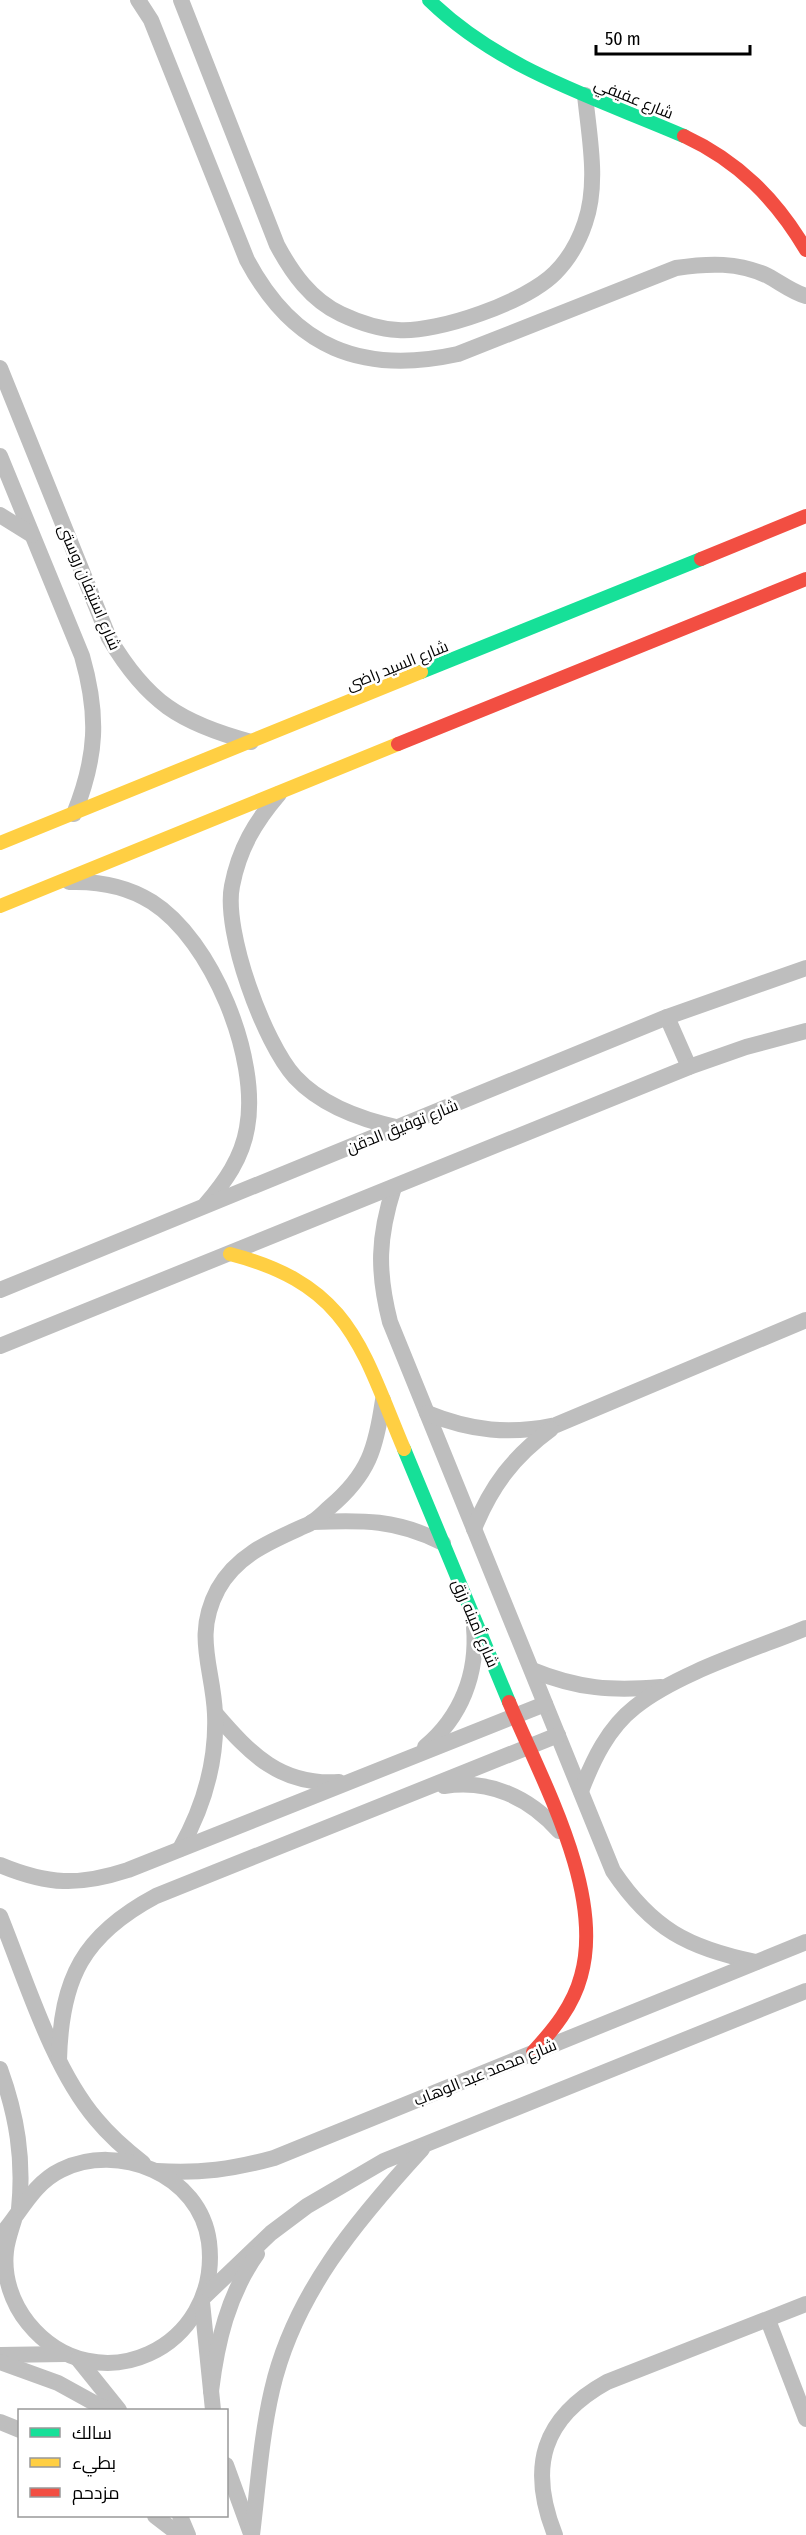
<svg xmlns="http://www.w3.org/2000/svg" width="806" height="2535" font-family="'Fira Sans Condensed',Cairo,sans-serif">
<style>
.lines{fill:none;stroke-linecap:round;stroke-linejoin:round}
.street{stroke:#bebebe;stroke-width:16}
.fast{stroke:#16e098;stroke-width:14}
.slow{stroke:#ffcf43;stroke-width:14}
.jam{stroke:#f24e42;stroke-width:14}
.labels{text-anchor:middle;stroke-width:5;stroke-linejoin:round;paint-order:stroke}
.street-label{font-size:16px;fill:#000;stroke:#fff}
</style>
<rect width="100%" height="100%" fill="#fff"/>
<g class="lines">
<!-- street -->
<g class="street">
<path d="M 138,0 L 151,20 L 247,260 C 294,348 362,375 458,354 L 676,268 C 709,263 738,262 768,276 C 781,283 792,292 806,296"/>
<path d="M 181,0 L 277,245 C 292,273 311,300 341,314 C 358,322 378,329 398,330 C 438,333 526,302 555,273 C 568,260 579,241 585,223 C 599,183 589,136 585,95"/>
<path d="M 0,368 L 109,638 C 147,702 180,723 251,742"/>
<path d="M 0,456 L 82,656 C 99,715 97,757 74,814"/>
<polyline points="0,515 32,535"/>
<path d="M 279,794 C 255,822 239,849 232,886 C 223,931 264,1043 295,1077 C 322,1106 362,1120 400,1128"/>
<path d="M 69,882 C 98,881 127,886 152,902 C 212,940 260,1058 247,1128 C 242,1158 225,1182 206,1204"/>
<polyline points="667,1017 689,1067"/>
<path d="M 394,1187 C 378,1237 377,1271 390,1322 L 613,1871 C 652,1929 688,1948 756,1962"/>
<polyline points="0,1290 667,1017 806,968"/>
<polyline points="0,1346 689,1067 746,1047 806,1031"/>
<path d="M 427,1413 C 471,1431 510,1435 556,1425 L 806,1320"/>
<path d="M 312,1522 C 362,1520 397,1519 443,1543"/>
<path d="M 474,1529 C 491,1486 514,1456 551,1429"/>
<path d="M 532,1670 C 578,1689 612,1691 661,1687"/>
<path d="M 215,1713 C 250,1754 281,1786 339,1782"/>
<path d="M 425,1747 C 461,1717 478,1674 474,1627"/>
<path d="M 444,1786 C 489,1779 529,1797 559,1831"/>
<path d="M 581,1791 C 593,1760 608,1728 635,1707 C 677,1673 755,1649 806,1628"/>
<path d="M 180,1849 C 203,1808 217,1762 215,1714 C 213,1667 193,1636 218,1589 C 238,1553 274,1540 309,1524 C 317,1520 324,1512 330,1507 C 369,1474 376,1448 383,1400"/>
<path d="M 0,1865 C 48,1885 79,1886 128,1870 L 545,1704"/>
<path d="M 0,1916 C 26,1980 52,2067 96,2119 C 110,2136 126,2150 143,2163"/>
<path d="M 59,2060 C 61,1978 83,1935 156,1896 L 558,1735"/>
<path d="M 0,2069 C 17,2116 24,2159 19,2209"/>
<path d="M 157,2171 C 199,2174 234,2169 274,2158 L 806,1942"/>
<path d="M 0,2236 C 20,2214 32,2184 61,2170 C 118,2142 200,2174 209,2242 C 222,2348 96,2407 28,2323 C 12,2303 3,2277 6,2251 C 7,2241 11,2230 14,2220"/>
<polyline points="204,2297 271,2233 307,2206 384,2161 806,1991"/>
<polyline points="202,2302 213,2410"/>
<polyline points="768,2320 806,2419"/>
<polyline points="0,2355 65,2354"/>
<polyline points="78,2359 119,2410"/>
<polyline points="0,2362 58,2383 107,2410"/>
<path d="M 211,2391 C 217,2342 228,2295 257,2254"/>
<polyline points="0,2422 20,2430"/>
<polyline points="226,2465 250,2531"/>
<polyline points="155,2516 180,2535"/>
<polyline points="180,2516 188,2535"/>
<path d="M 252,2535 C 258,2487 261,2437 272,2390 C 294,2294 357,2220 422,2149"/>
<path d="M 555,2535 C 528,2467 542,2418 607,2382 L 806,2304"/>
</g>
<!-- fast -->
<g class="fast">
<path d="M 429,0 C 501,70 594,97 684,136"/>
<polyline points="421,672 701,559"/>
<polyline points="404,1449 509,1702"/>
</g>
<!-- slow -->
<g class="slow">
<polyline points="0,843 421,672"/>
<polyline points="0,906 398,744"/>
<path d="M 230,1254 C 350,1285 361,1347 404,1449"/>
</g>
<!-- jam -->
<g class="jam">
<path d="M 684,136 C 738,161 776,199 806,250"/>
<polyline points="701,559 806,516"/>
<polyline points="398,744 806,579"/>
<path d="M 509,1702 C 541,1779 605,1892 581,1976 C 573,2006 554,2029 533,2052"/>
</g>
</g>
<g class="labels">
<!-- street labels -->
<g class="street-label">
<text transform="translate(634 98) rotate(22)" y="6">شارع عفيفي</text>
<text transform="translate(90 587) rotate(67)" y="6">شارع استيفان روستى</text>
<text transform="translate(397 665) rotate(-22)" y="6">شارع السيد راضى</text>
<text transform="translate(402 1126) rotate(-22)" y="6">شارع توفيق الدقن</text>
<text transform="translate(476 1623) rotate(67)" y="6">شارع أمينه رزق</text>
<text transform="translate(485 2072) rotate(-22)" y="6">شارع محمد عبد الوهاب</text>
</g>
</g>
<!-- legend -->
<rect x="18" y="2409" width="210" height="108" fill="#ffffff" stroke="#999999" stroke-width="1.5"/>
<rect x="30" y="2428" width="30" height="9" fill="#16e098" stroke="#999999" stroke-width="1.5"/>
<text x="72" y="2439" font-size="18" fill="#000000">سالك</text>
<rect x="30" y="2458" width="30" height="9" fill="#ffcf43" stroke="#999999" stroke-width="1.5"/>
<text x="72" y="2469" font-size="18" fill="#000000">بطيء</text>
<rect x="30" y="2488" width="30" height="9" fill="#f24e42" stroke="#999999" stroke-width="1.5"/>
<text x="72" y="2499" font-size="18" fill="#000000">مزدحم</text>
<!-- scale -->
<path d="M596 45v9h154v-9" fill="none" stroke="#000000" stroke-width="3"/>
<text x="605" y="45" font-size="18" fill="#000000" stroke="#ffffff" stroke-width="4.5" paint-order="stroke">50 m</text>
</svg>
